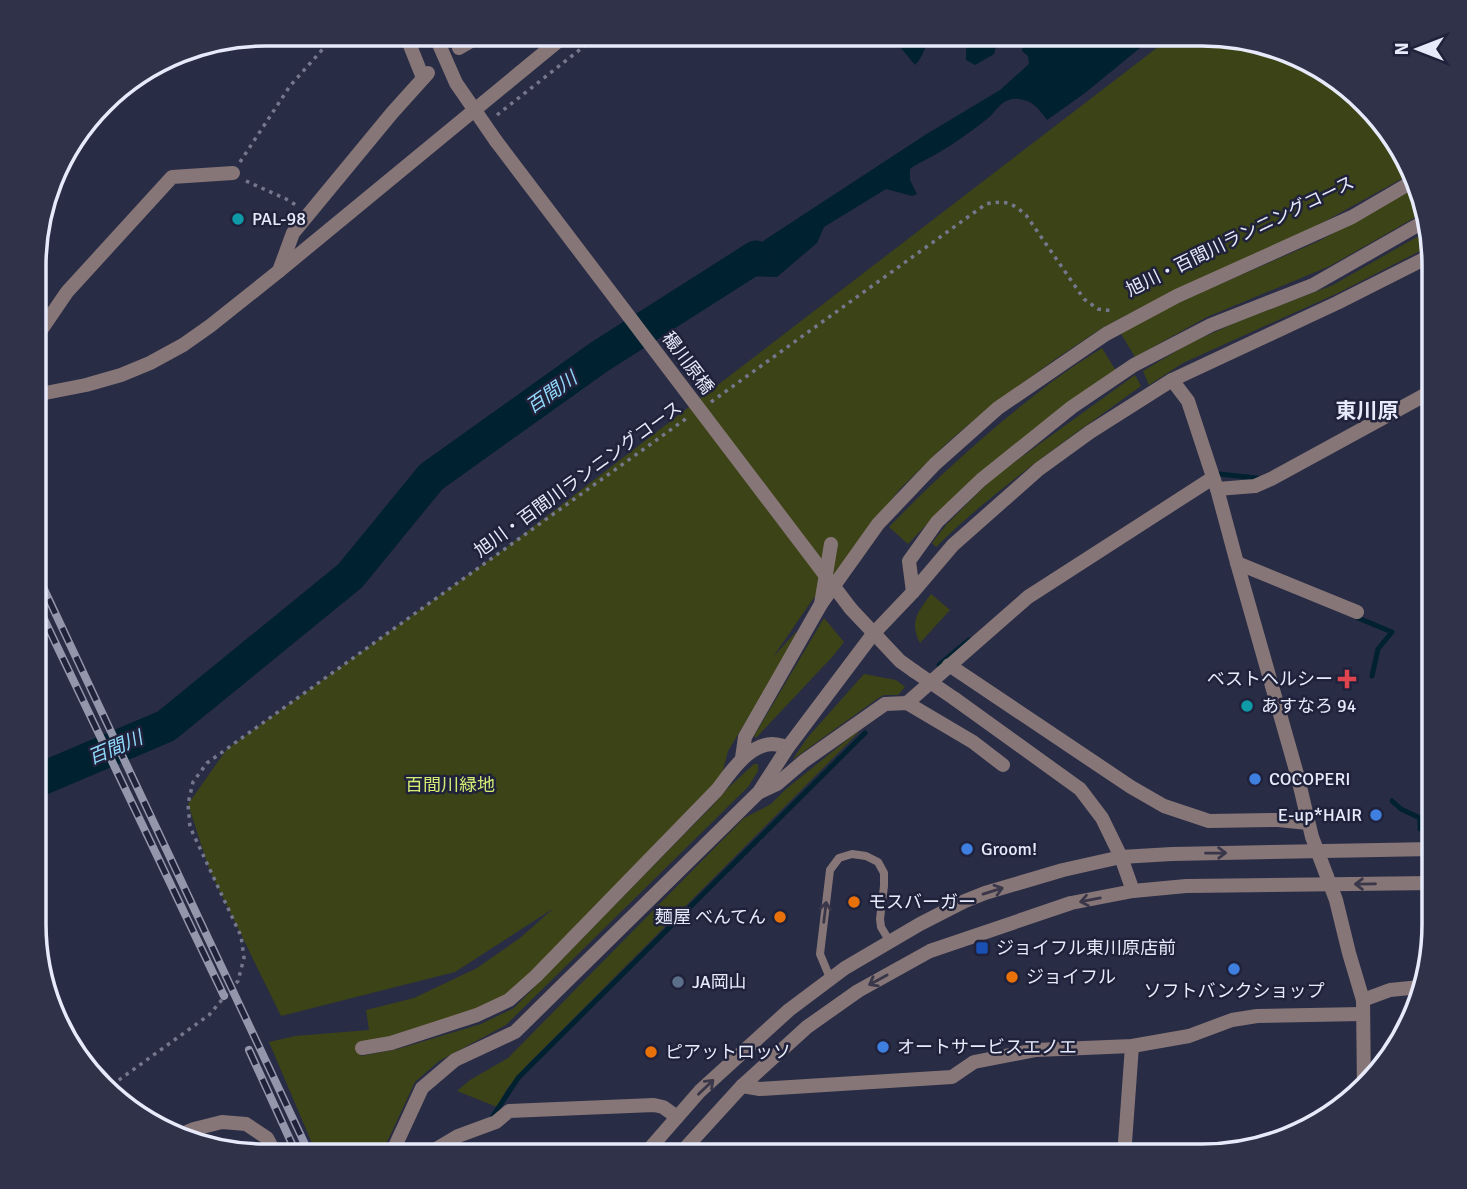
<svg xmlns="http://www.w3.org/2000/svg" width="1467" height="1189" font-family="Signika,'Noto Sans JP',sans-serif">
<style>
.green{fill:#3c4316}
.water{fill:#00212f}
.lines{fill:none;stroke-linecap:round;stroke-linejoin:round}
.stream{stroke:#00212f;stroke-width:5}
.river{stroke:#00212f;stroke-width:33}
.path{stroke:#75788d;stroke-width:3.5;stroke-dasharray:3.5 5;stroke-linecap:butt}
.service{stroke:#877677;stroke-width:8}
.minor{stroke:#877677;stroke-width:14}
.tertiary{stroke:#877677;stroke-width:14}
.rail-casing{stroke:#9497ab;stroke-width:8}
.rail{stroke:#1f223a;stroke-width:5;stroke-dasharray:16;stroke-linecap:butt}
.tertiary-bridge{stroke:#877677;stroke-width:14}
.oneway{stroke:#393749}
.culture-dot{fill:#0f9aa8;stroke:#1f223a;stroke-width:2.5}
.health-dot{fill:#e0444e;stroke:#1f223a;stroke-width:2.5}
.shop-dot{fill:#3f7fe0;stroke:#1f223a;stroke-width:2.5}
.food-dot{fill:#e8710a;stroke:#1f223a;stroke-width:2.5}
.transit-dot{fill:#1a4fb4;stroke:#1f223a;stroke-width:2.5}
.service-dot{fill:#5c6f8a;stroke:#1f223a;stroke-width:2.5}
.labels{text-anchor:middle;stroke-width:5;stroke-linejoin:round;paint-order:stroke}
.poi-label{font-size:18px;fill:#e7eafa;stroke:#1f223a;text-anchor:start}
.street-label{font-size:18px;fill:#e7eafa;stroke:#1f223a}
.park-label{font-size:18px;fill:#d5ea73;stroke:#1f223a}
.water-label{font-size:19px;font-style:italic;fill:#91dafd;stroke:#1f223a}
.quarter-label{font-size:21px;font-weight:bold;fill:#e7eafa;stroke:#1f223a}
.rim{fill:none;stroke:#e7eafa;stroke-width:3.5}
</style>
<rect width="100%" height="100%" fill="#292c45"/>
<!-- green -->
<g class="green">
<polygon points="1175,34 1217,34 1291,51 1366,101 1414,172 1311,229 1140,308 1102,328 1057,358 987,409 948,442 901,488 873,522 841,568 813,599 773,657 796,632 799,634 728,751 722,774 708,792 533,971 505,995 475,1009 390,1037 359,1042 361,1056 398,1049 481,1024 514,1008 714,804 728,788 754,764 758,764 758,771 748,787 506,1025 439,1061 415,1082 388,1140 376,1155 317,1155 269,1042 295,1036 369,1030 366,1010 414,998 477,968 520,938 554,908 455,972 281,1016 209,869 188,804 227,749 504,549"/>
<polygon points="1418,187 1423,213 1330,266 1207,317 1135,357 1121,334 1147,318 1204,291 1319,241"/>
<polygon points="1427,231 1430,246 1338,293 1183,363 1149,385 1143,371 1190,343 1237,322 1333,285"/>
<path d="M 1102,348 L 1116,371 L 931,520 L 908,544 L 889,527 C 939,475 995,425 1053,381 C 1069,369 1086,358 1102,348 Z"/>
<path d="M 1135,375 L 1141,386 C 1071,437 998,486 936,547 L 932,543 L 946,525 L 994,477 Z"/>
<path d="M 931,594 L 950,610 L 920,643 C 909,621 918,612 931,594 Z"/>
<polygon points="824,618 844,642 834,655 756,738 754,736"/>
<polygon points="864,674 896,680 905,687 898,695 884,695 877,699 792,760 808,737"/>
<polygon points="860,731 525,1067 507,1089 497,1107 457,1091 470,1080 508,1058 744,818 771,804 786,789 853,735"/>
</g>
<!-- water -->
<g class="water">
<path d="M 881,34 L 933,34 C 924,45 925,55 915,65 L 901,48 L 885,45 L 881,39 Z"/>
<polygon points="966,34 986,34 996,47 994,54 975,65 966,60"/>
<path d="M 1034,34 L 1157,34 L 1085,93 L 1047,120 C 1038,107 1029,97 1012,99 C 1000,101 996,112 987,119 C 972,131 955,143 938,153 C 929,159 919,162 910,169 L 910,180 L 917,194 L 912,196 L 886,189 L 824,227 L 817,243 L 777,277 L 743,276 L 719,289 L 716,272 L 925,135 L 1000,90 L 1029,64 L 1028,56 L 1022,51 L 1023,44 Z"/>
</g>
<g class="lines">
<!-- stream -->
<g class="stream">
<polyline points="1214,475 1219,474 1257,478"/>
<polyline points="1358,618 1392,632 1378,649 1372,676"/>
<polyline points="939,665 969,640"/>
<polyline points="1392,801 1401,809 1420,818 1420,829"/>
<polyline points="491,1119 518,1078 865,733"/>
</g>
<!-- river -->
<polyline class="river" points="34,782 166,726 350,576 431,477 599,357 756,257"/>
<!-- path -->
<g class="path">
<polyline points="497,115 601,33"/>
<polyline points="240,162 290,86 337,33"/>
<polyline points="246,181 286,199 296,205"/>
<path d="M 711,402 L 986,204 C 1005,200 1011,202 1026,215 L 1084,299 L 1098,309 L 1113,311"/>
<polyline points="105,1090 209,1015 238,981 244,958 241,936 190,827 188,804 193,782 207,763 687,418"/>
</g>
<!-- service -->
<polyline class="service" points="830,978 820,954 830,870 839,858 852,854 866,856 878,862 884,873 884,886 880,919 881,927 890,942"/>
<!-- minor -->
<g class="minor">
<polyline points="405,33 423,78"/>
<polyline points="459,48 485,33"/>
<polyline points="279,271 293,233 392,113 428,73"/>
<polyline points="35,347 39,333 67,292 172,177 233,173"/>
<polyline points="1172,380 1188,401 1217,489 1237,563 1297,774 1312,837 1336,900 1349,953 1363,1000 1364,1089"/>
<polyline points="1217,489 1255,486 1271,479 1434,390"/>
<polyline points="1237,563 1357,612"/>
<polyline points="913,592 909,561 937,522 981,480 1072,407 1134,365 1211,325 1313,285 1425,221"/>
<polyline points="821,604 878,524 935,464 998,408 1106,334 1177,296 1352,217 1417,179"/>
<polyline points="949,665 1131,787 1164,806 1209,821 1278,820 1308,823"/>
<polyline points="907,703 1028,597 1208,481 1214,480"/>
<polyline points="742,758 745,737 821,604 831,544"/>
<polyline points="760,792 777,784 804,761 885,704 907,703 973,742 1003,765"/>
<polyline points="1363,1000 1390,990 1420,987"/>
<path d="M 362,1048 L 391,1043 L 477,1015 L 509,1000 L 536,976 L 717,790 C 730,773 748,745 772,744 C 777,744 783,746 788,747"/>
<polyline points="742,1086 760,1089 952,1077 974,1062 1036,1050 1132,1046 1189,1036 1232,1020 1257,1016 1362,1014"/>
<polyline points="391,1155 422,1088 455,1060 515,1032 759,792 788,747 873,634 913,592 953,545 1039,469 1090,432 1172,380 1337,303 1432,255"/>
<polyline points="426,1155 458,1136 496,1122 509,1111 654,1105 663,1107 677,1117"/>
<polyline points="1124,1156 1132,1046"/>
</g>
<!-- tertiary -->
<g class="tertiary">
<polyline points="434,33 456,83 496,141"/>
<polyline points="35,395 86,385 121,375 150,363 183,345 210,326 279,271 568,33"/>
<polyline points="851,609 900,661 914,671"/>
<polyline points="955,699 1080,789 1102,818 1121,857 1133,891"/>
<polyline points="175,1137 194,1129 222,1122 246,1124 267,1138 276,1155"/>
<polyline points="644,1155 700,1091 789,1010 845,968 920,924 965,901 985,893 1063,870 1121,857 1172,854 1433,849"/>
<polyline points="679,1155 742,1086 807,1027 858,991 930,951 1071,903 1133,891 1186,886 1433,883"/>
</g>
<defs>
<g id="rail">
<polyline points="35,570 310,1155"/>
<polyline points="35,600 224,996"/>
<polyline points="249,1050 297,1155"/>
</g>
</defs>
<!-- rail casing -->
<use href="#rail" class="rail-casing"/>
<!-- rail -->
<use href="#rail" class="rail"/>
<!-- tertiary-bridge -->
<g class="tertiary-bridge">
<polyline points="496,141 851,609"/>
<polyline points="914,671 955,699"/>
</g>
</g>
<!-- one-way arrows -->
<defs><path id="oneway-shaft" d="M-6 0H5M1.5-3L5.5 0L1.5 3" fill="none" stroke-width="1.6" stroke-linecap="round" stroke-linejoin="round" transform="scale(1.75)"/></defs>
<g class="oneway">
<use href="#oneway-shaft" transform="translate(1216 853) rotate(-1)"/>
<use href="#oneway-shaft" transform="translate(1365 884) rotate(179)"/>
<use href="#oneway-shaft" transform="translate(993 891) rotate(-17)"/>
<use href="#oneway-shaft" transform="translate(1090 900) rotate(169)"/>
<use href="#oneway-shaft" transform="translate(825 912) rotate(-83)"/>
<use href="#oneway-shaft" transform="translate(878 980) rotate(151)"/>
<use href="#oneway-shaft" transform="translate(706 1087) rotate(-44)"/>
</g>
<!-- markers -->
<g class="culture-dot">
<circle cx="238" cy="219" r="7"/>
<circle cx="1247" cy="706" r="7"/>
</g>
<path class="health-dot" d="M1343.5 668.5h7v7h7v7h-7v7h-7v-7h-7v-7h7z"/>
<g class="shop-dot">
<circle cx="1255" cy="779" r="7"/>
<circle cx="1376" cy="815" r="7"/>
<circle cx="967" cy="849" r="7"/>
<circle cx="1234" cy="969" r="7"/>
<circle cx="883" cy="1047" r="7"/>
</g>
<g class="food-dot">
<circle cx="854" cy="902" r="7"/>
<circle cx="780" cy="917" r="7"/>
<circle cx="1012" cy="977" r="7"/>
<circle cx="651" cy="1052" r="7"/>
</g>
<rect class="transit-dot" x="975" y="941" width="14" height="14" rx="3.5"/>
<circle class="service-dot" cx="678" cy="982" r="7"/>
<g class="labels">
<!-- poi labels -->
<g class="poi-label">
<text x="252" y="225">PAL-98</text>
<text x="1333" y="685" text-anchor="end">ベストヘルシー</text>
<text x="1261" y="712">あすなろ 94</text>
<text x="1269" y="785">COCOPERI</text>
<text x="1362" y="821" text-anchor="end">E-up*HAIR</text>
<text x="981" y="855">Groom!</text>
<text x="868" y="908">モスバーガー</text>
<text x="766" y="923" text-anchor="end">麺屋 べんてん</text>
<text x="996" y="954">ジョイフル東川原店前</text>
<text x="1026" y="983">ジョイフル</text>
<text x="692" y="988">JA岡山</text>
<text x="1234" y="997" text-anchor="middle">ソフトバンクショップ</text>
<text x="897" y="1053">オートサービスエノエ</text>
<text x="665" y="1058">ピアットロッソ</text>
</g>
<!-- street labels -->
<g class="street-label">
<text transform="translate(1240 236) rotate(-26)" y="6">旭川・百間川ランニングコース</text>
<text transform="translate(688 363) rotate(53)" y="6">穝川原橋</text>
<text transform="translate(578 479) rotate(-36)" y="6">旭川・百間川ランニングコース</text>
</g>
<!-- park labels -->
<g class="park-label">
<text x="450" y="791">百間川緑地</text>
</g>
<!-- water labels -->
<g class="water-label">
<text transform="translate(551 392) rotate(-35)" y="7">百間川</text>
<text transform="translate(115 747) rotate(-23)" y="7">百間川</text>
</g>
<!-- quarter labels -->
<g class="quarter-label">
<text x="1367" y="418">東川原</text>
</g>
</g>
<!-- crop -->
<path d="M0 0H1467V1189H0ZM266 46H1202A220 220 0 0 1 1422 266V924A220 220 0 0 1 1202 1144H266A220 220 0 0 1 46 924V266A220 220 0 0 1 266 46Z" fill="#2f3249" fill-rule="evenodd"/>
<path class="rim" d="M266 46H1202A220 220 0 0 1 1422 266V924A220 220 0 0 1 1202 1144H266A220 220 0 0 1 46 924V266A220 220 0 0 1 266 46Z"/>
<!-- north arrow -->
<g transform="translate(1418 49) rotate(270)" stroke="#1f223a" stroke-width="5" paint-order="stroke">
<path d="M0-5L12 26L0 18L-12 26Z" fill="#e7eafa"/>
<text y="-10" font-size="19" font-weight="bold" text-anchor="middle" fill="#e7eafa">N</text>
</g>
</svg>
